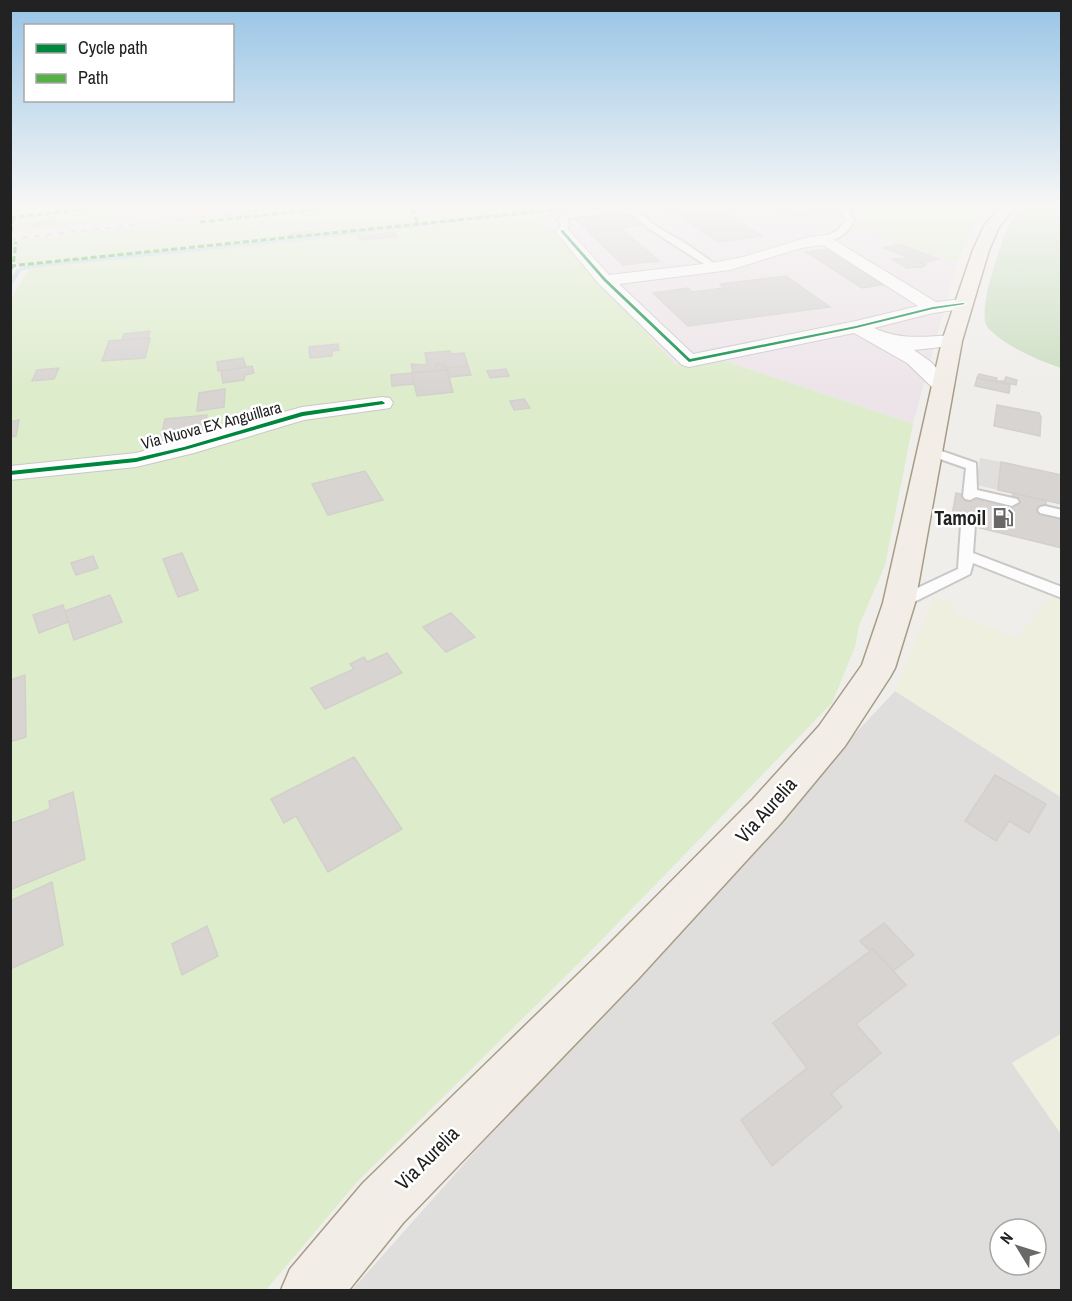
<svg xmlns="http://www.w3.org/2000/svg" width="1072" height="1301" font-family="'Archivo Narrow',sans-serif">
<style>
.residential{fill:#dfdedc;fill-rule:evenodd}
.industrial{fill:#ede4e9}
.farmland{fill:#efefdf}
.grass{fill:#ddeccb}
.forest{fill:#cbdec1}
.parking{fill:#e0dfde}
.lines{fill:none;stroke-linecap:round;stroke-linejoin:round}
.stream{fill:#bfdbe3;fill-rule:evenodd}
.building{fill:#d7d4d2;stroke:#d3d0cc;stroke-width:1.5}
.service-casing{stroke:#c9c8c7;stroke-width:4}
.minor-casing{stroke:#c9c8c7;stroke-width:2}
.primary-casing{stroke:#a79c86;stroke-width:3}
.service{fill:#fdfcfc;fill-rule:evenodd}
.minor{fill:#fdfcfc;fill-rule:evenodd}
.primary{fill:#f3ede7;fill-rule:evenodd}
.rail{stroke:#ccc;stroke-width:2;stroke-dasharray:6 6;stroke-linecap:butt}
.quiet{stroke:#55b145;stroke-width:3;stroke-dasharray:6 3;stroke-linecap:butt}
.cycleway-casing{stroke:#fff;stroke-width:3}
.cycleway{fill:#00873e;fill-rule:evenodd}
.labels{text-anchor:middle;stroke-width:5;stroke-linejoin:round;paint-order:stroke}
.far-street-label{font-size:16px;fill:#222;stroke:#fff}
.poi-label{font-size:20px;font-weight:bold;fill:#222;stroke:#fff;text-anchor:end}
.street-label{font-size:20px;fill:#222;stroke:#fff}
</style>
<rect width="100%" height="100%" fill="#f0eeeb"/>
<!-- residential -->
<path class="residential" d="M 895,691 L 1061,797 L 1061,1034 L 1012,1063 L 1061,1134 L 1061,1290 L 352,1290 L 677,924 ZM 1000,1229 L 1036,1229 L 1036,1265 L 1000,1265 Z"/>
<!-- industrial -->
<polygon class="industrial" points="571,208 854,208 856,227 957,263 913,424 716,358 675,364 535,212"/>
<!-- farmland -->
<g class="farmland">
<polygon points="1054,594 1061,597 1061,797 895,691 933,598 952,600 955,613 1017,638"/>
<polygon points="1061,1034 1061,1134 1012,1063"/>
</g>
<!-- grass -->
<g class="grass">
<polygon points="14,208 227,208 11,233 11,214 14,213"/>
<polygon points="309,208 560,208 535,212 675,364 716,358 913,424 885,565 859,626 855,647 832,703 581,961 357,1182 266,1290 11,1290 10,301 29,268 16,262 11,264 10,241"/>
<polygon points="854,208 989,208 972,229 957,263 856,227"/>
</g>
<!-- forest -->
<path class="forest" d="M 1024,208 L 1061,208 L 1061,368 C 1039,361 1005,346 988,328 C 975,313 1002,239 1011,221 C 1014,216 1020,212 1024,208 Z"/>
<!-- parking -->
<polygon class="parking" points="980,458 1001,462 998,490 976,485"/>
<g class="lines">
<!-- stream -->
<g class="stream">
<polygon points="95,208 112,208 40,216 38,215"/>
<polygon points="554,208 569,208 309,240 32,268 21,271 10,288 10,280 17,269 31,264 309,236"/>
</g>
</g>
<!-- building -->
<g class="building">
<polygon points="621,208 627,213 604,216 598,210"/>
<polygon points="667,208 716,208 762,236 718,242"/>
<polygon points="793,208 821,208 827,210 798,217 782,211"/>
<polygon points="627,213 641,225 621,228 659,261 623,265 576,219"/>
<polygon points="54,218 58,222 32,227 30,224"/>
<polygon points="313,231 313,236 289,238 289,234"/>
<polygon points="395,232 397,237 360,240 358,236"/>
<polygon points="899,244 939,259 923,263 884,248"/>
<polygon points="829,249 887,284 862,288 806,252"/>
<polygon points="908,258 923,263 926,265 922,267 907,268 892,259"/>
<polygon points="786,276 830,307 688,326 653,293 688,288 692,292 709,290 724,288 720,284"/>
<polygon points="150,331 148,338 122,340 124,334"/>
<polygon points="148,338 150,338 145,358 102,361 109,341"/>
<polygon points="338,344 339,350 332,351 332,356 310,358 309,347"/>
<polygon points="450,351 451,354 464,353 468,366 444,368 443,364 436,365 437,371 413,373 411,364 427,365 425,353"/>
<polygon points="243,358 246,367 218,371 217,362"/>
<polygon points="443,364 444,368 468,366 471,375 449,377 447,370 437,371 436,365"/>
<polygon points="252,366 254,373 245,375 244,380 223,383 221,371"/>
<polygon points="59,368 54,379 32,381 37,370"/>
<polygon points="506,369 509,376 490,378 487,371"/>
<polygon points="447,370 453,392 417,396 412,373"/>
<polygon points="412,373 414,384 392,386 391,375"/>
<polygon points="979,374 997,378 996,381 1004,381 1006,377 1017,380 1016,385 977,378"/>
<polygon points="977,378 1010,385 1009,393 975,386"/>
<polygon points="225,389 224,407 197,411 199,393"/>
<polygon points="524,399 530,408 514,410 510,401"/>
<polygon points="997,405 1039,413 1041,417 1040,436 994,426"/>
<polygon points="207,415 204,436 160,441 165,419"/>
<polygon points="19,420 16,436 10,437 10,422"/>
<polygon points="1001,462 1062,475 1062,504 998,490"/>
<polygon points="365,471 383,500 328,515 312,484"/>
<polygon points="956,493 1012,506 1013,493 1046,501 1046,514 1062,518 1062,548 951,521"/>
<polygon points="182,553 198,590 178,597 163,559"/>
<polygon points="93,556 98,568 76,575 71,563"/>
<polygon points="110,595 122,622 74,640 65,611"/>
<polygon points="63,605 68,622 39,633 33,615"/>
<polygon points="451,613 475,637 446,652 423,627"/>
<polygon points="387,653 402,673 325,709 311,688 354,669 350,664 364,657 367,662"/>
<polygon points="25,675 26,737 10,742 10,680"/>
<polygon points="354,757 402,829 328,872 296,816 284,823 271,799"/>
<polygon points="995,775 1046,804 1029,833 1009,821 996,841 965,821"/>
<polygon points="73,792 85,859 10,890 10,824 50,809 49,801"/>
<polygon points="52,882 63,945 10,969 10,901"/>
<polygon points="884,923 914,955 893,971 873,949 870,951 860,941"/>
<polygon points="207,926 218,956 182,975 172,944"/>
<polygon points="873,949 906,985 856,1024 881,1053 831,1094 842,1107 772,1166 741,1120 807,1068 773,1023"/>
</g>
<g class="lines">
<defs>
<g id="service">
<polygon points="622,208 639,212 654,225 688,245 719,267 712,269 648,228 634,216 620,212"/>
<path d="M 839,208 L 847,208 L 854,220 C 850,232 835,242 823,242 L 823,238 L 838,230 L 846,220 Z"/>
<polygon points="600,210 603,214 567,218 569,225 565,233 558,231 561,225 558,219 562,214"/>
<polygon points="930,447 976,463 977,490 1017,499 1019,502 1012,506 976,497 970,500 965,499 963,496 966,468 926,454 924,451"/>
<polygon points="1045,506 1062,510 1062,518 1040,513 1038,510 1040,507"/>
<polygon points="968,521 975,525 973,553 1062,587 1062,598 973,563 970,574 904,607 894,607 891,603 894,599 958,569 961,525"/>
</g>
<g id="minor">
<path d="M 562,227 L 567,228 L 609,275 L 712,263 L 743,257 L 805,238 L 826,235 L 936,302 L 963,299 L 969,300 L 972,304 L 969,308 L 933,313 L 874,328 C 898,340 925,337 952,335 L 959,337 L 962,341 L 959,345 L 914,350 L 931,362 L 953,387 L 950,391 L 943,393 L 936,391 L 907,363 L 854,333 L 689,367 L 682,365 L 599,284 L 555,231 ZM 823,245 L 918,306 L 856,321 L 693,354 L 619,284 L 730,270 L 801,248 Z"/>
<polygon points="382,397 390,398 393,403 390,408 304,420 194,453 136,467 10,480 10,466 136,453 302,407"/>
</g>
<polygon id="primary" points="999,208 1014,208 999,227 989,250 962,341 915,603 895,668 890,677 845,746 781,823 638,979 403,1223 349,1290 281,1290 290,1269 363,1183 606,947 753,799 819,726 862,665 883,603 942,341 973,250 984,226"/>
</defs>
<!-- service casing -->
<use href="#service" class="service-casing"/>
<!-- minor casing -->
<use href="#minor" class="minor-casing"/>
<!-- primary casing -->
<use href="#primary" class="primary-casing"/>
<!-- service -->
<use href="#service" class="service"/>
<!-- minor -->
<use href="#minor" class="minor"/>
<!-- primary -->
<use href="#primary" class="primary"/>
<!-- rail -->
<polyline class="rail" points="10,239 282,208"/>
<!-- quiet -->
<g class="quiet">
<polyline points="412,208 418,224"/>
<polyline points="10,218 93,208"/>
<polyline points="200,222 330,208"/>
<polyline points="11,232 13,219"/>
<polyline points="10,266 574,208"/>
<polyline points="10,270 13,266 16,242"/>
</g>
<defs>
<g id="cycleway">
<polygon points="561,230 563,230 606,279 690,359 856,326 933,307 963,303 965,304 933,309 856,328 689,362 604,281 561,232"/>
<polygon points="382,401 385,403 384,404 303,416 188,449 136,462 10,475 10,471 136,458 184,447 302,412"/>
</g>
</defs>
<!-- cycleway casing -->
<use href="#cycleway" class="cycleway-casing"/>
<!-- cycleway -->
<use href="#cycleway" class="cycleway"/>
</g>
<!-- sky -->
<linearGradient id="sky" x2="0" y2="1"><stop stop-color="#97c4e6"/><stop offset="0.53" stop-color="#f8f7f6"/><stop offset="1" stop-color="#f8f7f6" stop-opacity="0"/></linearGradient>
<rect width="1072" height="390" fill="url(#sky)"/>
<!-- icons -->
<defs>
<symbol id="fuel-bare" viewBox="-9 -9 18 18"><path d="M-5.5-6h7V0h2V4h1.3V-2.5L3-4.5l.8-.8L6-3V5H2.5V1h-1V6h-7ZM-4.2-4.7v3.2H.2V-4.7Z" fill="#6a6968" stroke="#fff" stroke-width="2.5" paint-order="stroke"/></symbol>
</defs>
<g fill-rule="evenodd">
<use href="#fuel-bare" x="988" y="503" width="30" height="30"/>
</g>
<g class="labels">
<!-- far-street labels -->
<g class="far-street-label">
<text transform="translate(211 425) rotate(-15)" y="6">Via Nuova EX Anguillara</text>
</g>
<!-- poi labels -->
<g class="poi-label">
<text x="986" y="525">Tamoil</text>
</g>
<!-- street labels -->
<g class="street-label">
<text transform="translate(766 810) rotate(-48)" y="7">Via Aurelia</text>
<text transform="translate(427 1158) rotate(-45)" y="7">Via Aurelia</text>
</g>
</g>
<!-- border -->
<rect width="1072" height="1301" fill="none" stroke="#222222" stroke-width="24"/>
<!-- legend -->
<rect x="24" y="24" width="210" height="78" fill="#ffffff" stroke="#a7a7a7" stroke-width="1.5"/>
<rect x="36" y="44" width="30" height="9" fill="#00873e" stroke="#a7a7a7" stroke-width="1.5"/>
<text x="78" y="54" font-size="18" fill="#222222">Cycle path</text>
<rect x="36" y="74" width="30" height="9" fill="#55b145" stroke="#a7a7a7" stroke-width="1.5"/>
<text x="78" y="84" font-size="18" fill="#222222">Path</text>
<!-- north arrow -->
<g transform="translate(1018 1247) rotate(308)"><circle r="28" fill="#ffffff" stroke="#a7a7a7" stroke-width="1.5"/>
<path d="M0-4.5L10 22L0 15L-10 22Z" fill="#6a6968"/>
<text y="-9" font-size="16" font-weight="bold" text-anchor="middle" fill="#222222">N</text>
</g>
</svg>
